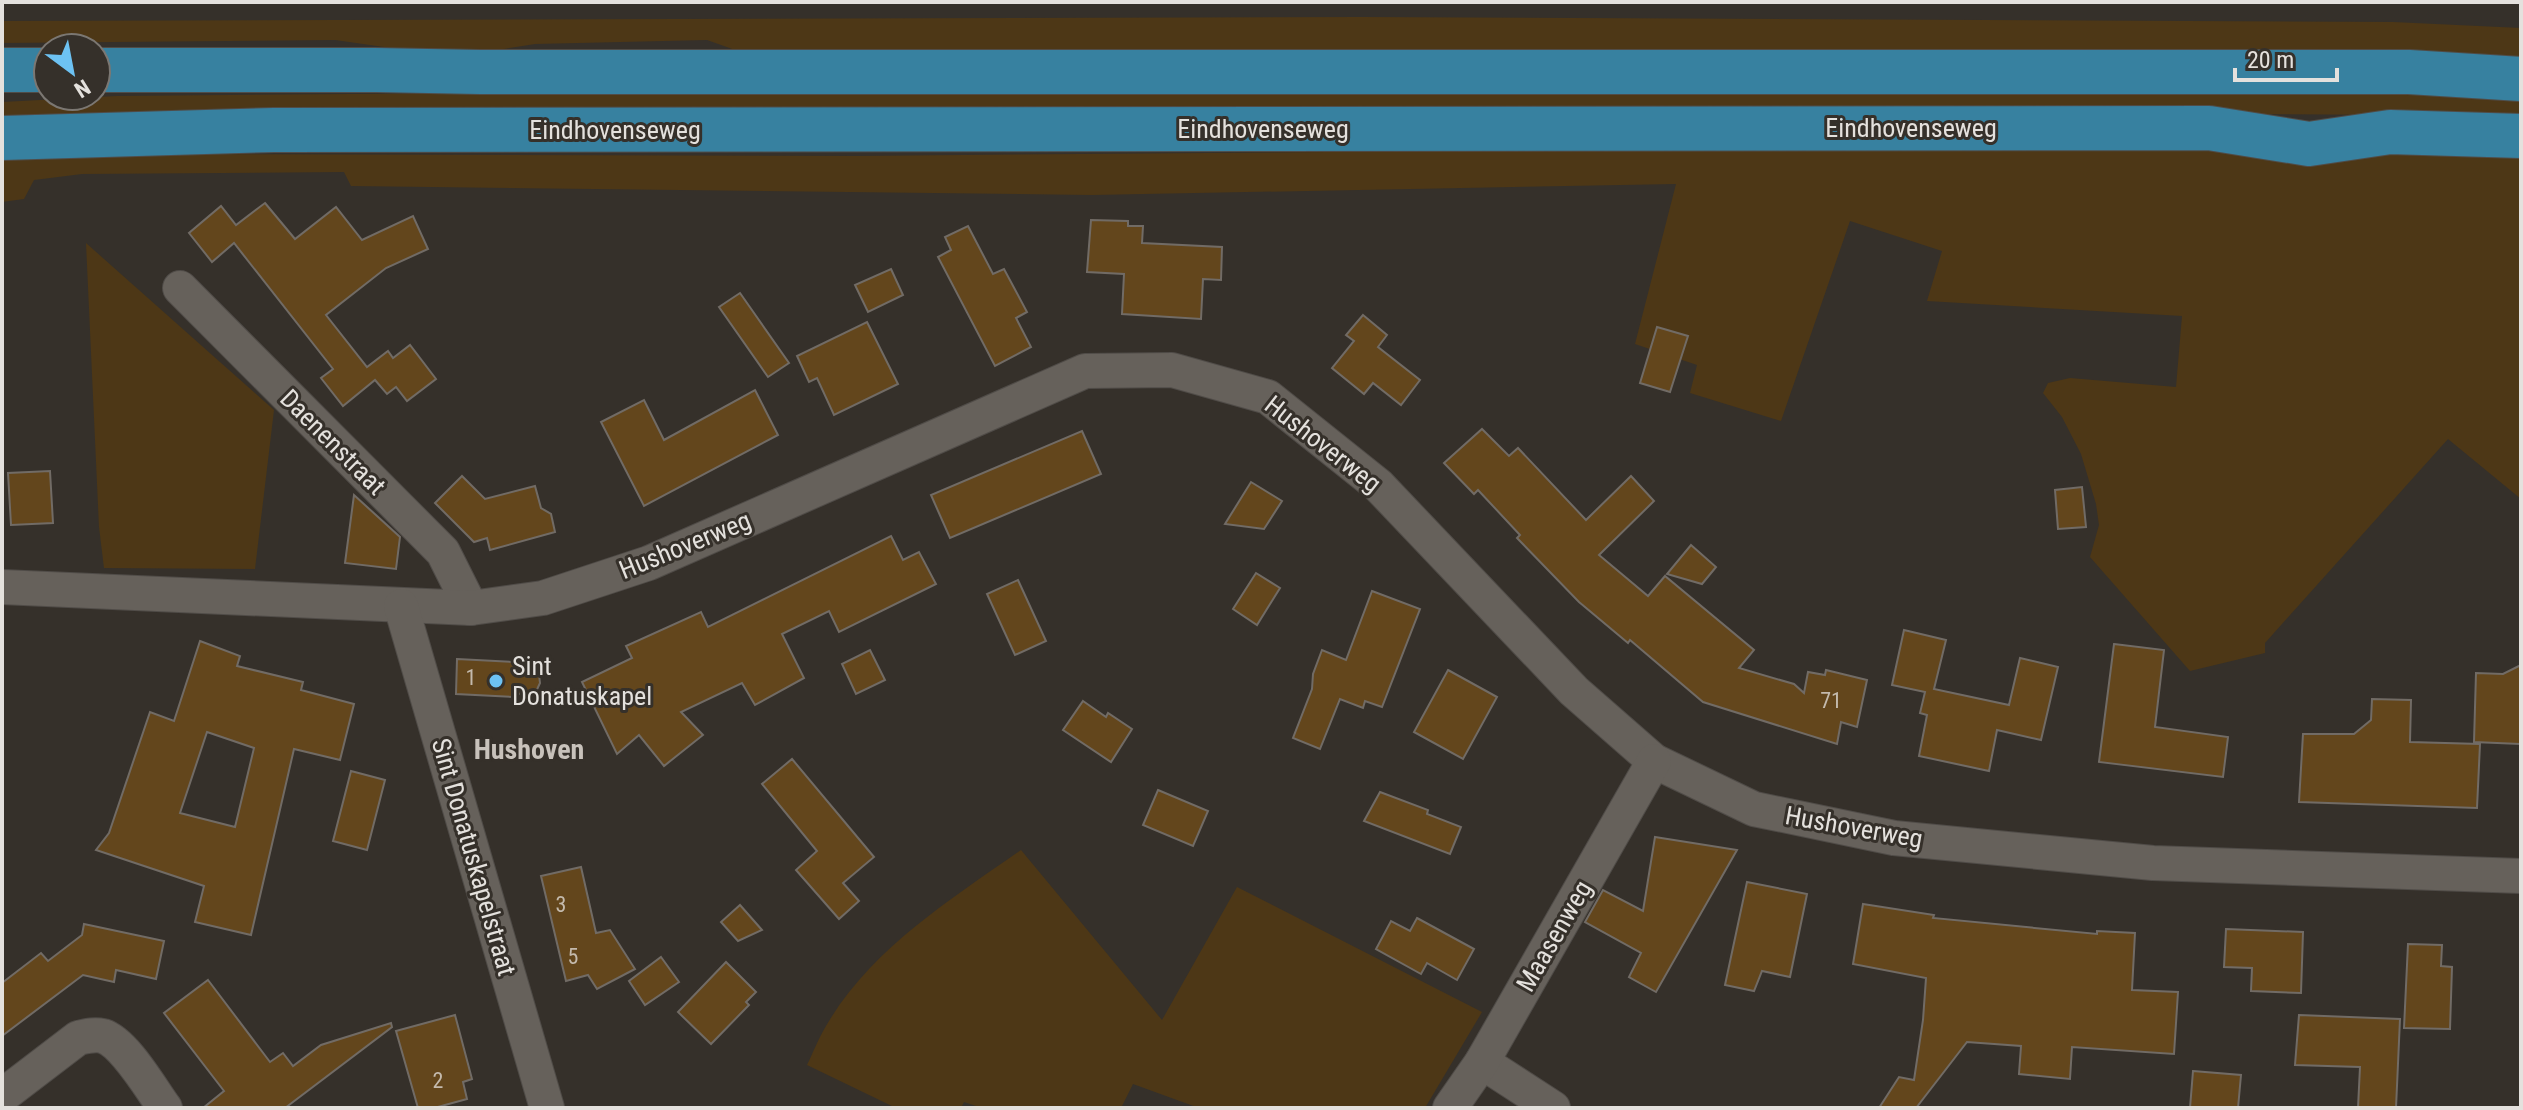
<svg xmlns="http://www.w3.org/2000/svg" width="2523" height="1110" font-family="'Roboto Condensed',sans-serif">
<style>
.green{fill:#4d3716}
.building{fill:#63461c;stroke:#716b65;stroke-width:2;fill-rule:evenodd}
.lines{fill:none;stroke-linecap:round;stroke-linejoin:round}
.minor-casing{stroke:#504c48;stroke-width:36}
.primary-casing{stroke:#504c48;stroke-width:46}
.minor{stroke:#66615b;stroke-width:34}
.primary{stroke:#3781a0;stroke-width:44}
.poi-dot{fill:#6dc2f3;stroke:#35302a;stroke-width:3}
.labels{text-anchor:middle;stroke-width:6;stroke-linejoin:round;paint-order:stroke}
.number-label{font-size:22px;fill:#c4baad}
.street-label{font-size:26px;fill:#e4e1dd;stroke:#35302a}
.poi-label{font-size:26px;fill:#e4e1dd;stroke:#35302a;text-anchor:start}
.neighbourhood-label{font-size:28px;font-weight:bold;fill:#c8c2bb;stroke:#35302a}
</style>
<rect width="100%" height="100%" fill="#35302a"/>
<!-- green -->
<g class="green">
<polygon points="1360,17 2393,22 2521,28 2521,61 752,56 707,40 535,44 454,57 335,40 2,43 2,21"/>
<polygon points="2521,92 2521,122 2416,115 2082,113 2,127 2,102 117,96 482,93"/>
<polygon points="2521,147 2521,499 2448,439 2265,643 2265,653 2190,671 2090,557 2099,525 2096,504 2081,454 2062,417 2043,393 2048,383 2070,378 2176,387 2182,316 1927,301 1942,251 1850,221 1781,421 1690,393 1697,365 1635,344 1676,184 1092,195 351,186 344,172 82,174 34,180 24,199 2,202 2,159 190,154 857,156 1549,150 2400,151"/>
<polygon points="86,243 274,410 255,569 104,568 99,527"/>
<path d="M 1021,850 L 1162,1020 L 1237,887 L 1482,1012 L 1425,1108 L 1199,1108 L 1133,1084 L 1121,1108 L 982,1108 L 964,1102 L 961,1108 L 896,1108 L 807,1065 C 813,1053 818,1039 826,1026 C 871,949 950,900 1021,850 Z"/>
</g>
<!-- building -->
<g class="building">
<polygon points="265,203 295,239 336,207 362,240 413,216 428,249 386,268 326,315 367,367 388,351 393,358 410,345 436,379 407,401 396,387 387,394 375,380 343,406 321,378 333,369 234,243 212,262 189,233 221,206 236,225"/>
<polygon points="1091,220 1128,221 1128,226 1143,226 1142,243 1222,247 1221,280 1203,279 1201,319 1122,314 1124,274 1087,272"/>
<polygon points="968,226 993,274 1004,269 1027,312 1016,318 1031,347 995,366 938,257 951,250 945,237"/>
<polygon points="891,269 903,295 868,312 855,285"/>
<polygon points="740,293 789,363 768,377 719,307"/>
<polygon points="1363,315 1387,335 1378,347 1420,380 1401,405 1373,383 1364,394 1332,368 1354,341 1346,335"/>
<polygon points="867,322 898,384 834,415 817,378 809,382 797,356"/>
<polygon points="1657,327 1688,336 1670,392 1640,383"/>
<polygon points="755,390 778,435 644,506 601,422 644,400 664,440"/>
<polygon points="1482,429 1509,456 1518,448 1586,520 1631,476 1654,501 1599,555 1648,596 1665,576 1754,650 1739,668 1794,684 1804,693 1808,672 1825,675 1826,670 1867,680 1857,727 1841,722 1837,744 1703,702 1630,640 1628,643 1579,602 1517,538 1520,535 1478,490 1474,494 1444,463"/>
<polygon points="1082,431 1101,474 950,538 931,495"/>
<polygon points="50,471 53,523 11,525 8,473"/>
<polygon points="462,476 485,499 535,486 541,508 551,514 555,532 490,550 487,538 474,542 435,503"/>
<polygon points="1251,482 1282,501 1264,529 1225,524"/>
<polygon points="2082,487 2086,527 2058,529 2055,490"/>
<polygon points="354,495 400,537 396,569 345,563"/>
<polygon points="891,536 903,560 919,552 936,584 839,632 829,611 782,634 804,678 755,705 742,683 681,712 703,735 664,766 639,735 617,754 582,682 632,658 626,646 701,612 708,627"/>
<polygon points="1691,545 1716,567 1702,584 1667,574"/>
<polygon points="1256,573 1280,588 1257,625 1233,609"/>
<polygon points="1018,580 1046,641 1015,655 987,594"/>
<polygon points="1372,591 1420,609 1382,707 1365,701 1363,708 1340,699 1320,749 1293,738 1312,689 1313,674 1322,650 1346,660"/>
<polygon points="1904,630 1946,640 1934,689 2009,705 2020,658 2058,667 2041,740 1997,730 1989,771 1919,756 1927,715 1920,713 1925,692 1892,685"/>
<path d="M 200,641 L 240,656 L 237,666 L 303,682 L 301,690 L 354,704 L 340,760 L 294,749 L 251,935 L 195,922 L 204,886 L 96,850 L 109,833 L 150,712 L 174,721 ZM 207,732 L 254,748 L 235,827 L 180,813 Z"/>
<polygon points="2114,644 2164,650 2155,727 2228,737 2223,777 2099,762"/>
<polygon points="870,650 885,680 856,694 842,664"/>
<polygon points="457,659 515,662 515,666 538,667 540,683 534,696 513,693 513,697 456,694"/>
<polygon points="2521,665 2520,744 2474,742 2476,673 2503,674"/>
<polygon points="1448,670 1497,697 1463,759 1414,732"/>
<polygon points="2372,699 2411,700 2410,742 2480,744 2477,808 2299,802 2303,734 2354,734 2371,720"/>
<polygon points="1083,701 1106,717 1108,713 1132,729 1111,762 1063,730"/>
<polygon points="792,759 874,857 843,883 859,901 839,919 796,870 817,851 762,784"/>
<polygon points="351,771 385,780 367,850 333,841"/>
<polygon points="1158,790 1208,811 1193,846 1143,825"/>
<polygon points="1380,792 1428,810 1427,814 1461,827 1450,854 1364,821"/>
<polygon points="1655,837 1737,850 1656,992 1629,977 1641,953 1585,922 1603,890 1643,911"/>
<polygon points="581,867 596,933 610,930 635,969 597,989 588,975 566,981 541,876"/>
<polygon points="1747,882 1807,894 1790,977 1762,971 1754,991 1725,985"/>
<polygon points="1863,904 1934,915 1933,918 2097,934 2097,931 2135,933 2132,990 2178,992 2174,1054 2072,1047 2070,1079 2019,1074 2021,1046 1967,1042 1916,1108 1879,1108 1899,1077 1914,1080 1923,1020 1926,978 1853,964"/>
<polygon points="740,905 762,930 738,941 721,922"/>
<polygon points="1417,918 1474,949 1457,980 1427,963 1421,974 1376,949 1391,921 1410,931"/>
<polygon points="84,924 164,941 156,979 116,970 114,982 83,975 2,1036 2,983 41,953 48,961 82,935"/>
<polygon points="2226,929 2303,932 2301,993 2251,991 2252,968 2224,967"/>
<polygon points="2408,944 2442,945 2441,966 2452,967 2450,1029 2404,1028"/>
<polygon points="661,957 679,982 645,1005 629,981"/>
<polygon points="726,962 756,992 746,1002 749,1005 711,1044 678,1012"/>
<polygon points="208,980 270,1062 283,1053 293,1066 321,1045 391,1023 392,1027 285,1108 203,1108 224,1091 164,1013"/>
<polygon points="455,1015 472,1079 463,1082 467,1099 434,1108 418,1108 396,1031"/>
<polygon points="2299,1015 2400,1019 2396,1108 2358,1108 2360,1067 2295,1065"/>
<polygon points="2193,1071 2241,1075 2238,1108 2190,1108"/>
</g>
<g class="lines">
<defs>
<g id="minor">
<polyline points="180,288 443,552 471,608"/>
<polyline points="2,587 471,608 543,598 649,563 1085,371 1172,370 1268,397 1378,485 1574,691 1654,761 1754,809 1894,838 2153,863 2521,876"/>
<polyline points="401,606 547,1108"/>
<polyline points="1482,1062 1553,1108"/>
<path d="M 2,1096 L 78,1038 C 87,1036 94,1034 103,1036 C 125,1043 151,1089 165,1108"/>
<polyline points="1450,1108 1482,1062 1654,761"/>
</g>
<g id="primary">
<polyline points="2,70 48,70"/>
<polyline points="96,70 376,70 480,72 2409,72 2521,79"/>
<polyline points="2,138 274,130 2209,128 2309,144 2390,132 2521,136"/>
</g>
</defs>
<!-- minor casing -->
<use href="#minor" class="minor-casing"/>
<!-- primary casing -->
<use href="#primary" class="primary-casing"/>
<!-- minor -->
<use href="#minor" class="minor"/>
<!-- primary -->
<use href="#primary" class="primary"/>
</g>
<!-- markers -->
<circle class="poi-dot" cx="496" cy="681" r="8"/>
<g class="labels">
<!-- number labels -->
<g class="number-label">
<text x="471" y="685">1</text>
<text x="1831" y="708">71</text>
<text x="561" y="912">3</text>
<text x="573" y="964">5</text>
<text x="438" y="1088">2</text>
</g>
<!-- street labels -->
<g class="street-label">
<text x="1911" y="137">Eindhovenseweg</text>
<text x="1263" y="138">Eindhovenseweg</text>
<text x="615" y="139">Eindhovenseweg</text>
<text transform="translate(333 442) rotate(45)" y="9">Daenenstraat</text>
<text transform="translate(1323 444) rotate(38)" y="9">Hushoverweg</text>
<text transform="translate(685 545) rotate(-22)" y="9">Hushoverweg</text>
<text transform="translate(1854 827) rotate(10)" y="9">Hushoverweg</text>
<text transform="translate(474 857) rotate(74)" y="9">Sint Donatuskapelstraat</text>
<text transform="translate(1554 936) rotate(-60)" y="9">Maasenweg</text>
</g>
<!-- poi labels -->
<g class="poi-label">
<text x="512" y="675">Sint<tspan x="512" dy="30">Donatuskapel</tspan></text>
</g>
<!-- neighbourhood labels -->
<g class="neighbourhood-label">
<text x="529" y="759">Hushoven</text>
</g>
</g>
<!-- border -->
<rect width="2523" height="1110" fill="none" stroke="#e4e1dd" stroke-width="8"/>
<!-- north arrow -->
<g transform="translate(72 72) rotate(148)"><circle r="38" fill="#35302a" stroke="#7b7772" stroke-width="2"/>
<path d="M0-6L14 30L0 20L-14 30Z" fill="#6dc2f3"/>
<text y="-12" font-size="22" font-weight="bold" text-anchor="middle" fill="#e4e1dd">N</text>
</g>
<!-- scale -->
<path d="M2235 68v12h102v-12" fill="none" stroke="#e4e1dd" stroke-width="4"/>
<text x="2247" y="68" font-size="24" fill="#e4e1dd" stroke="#35302a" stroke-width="6" paint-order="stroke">20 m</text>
</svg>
